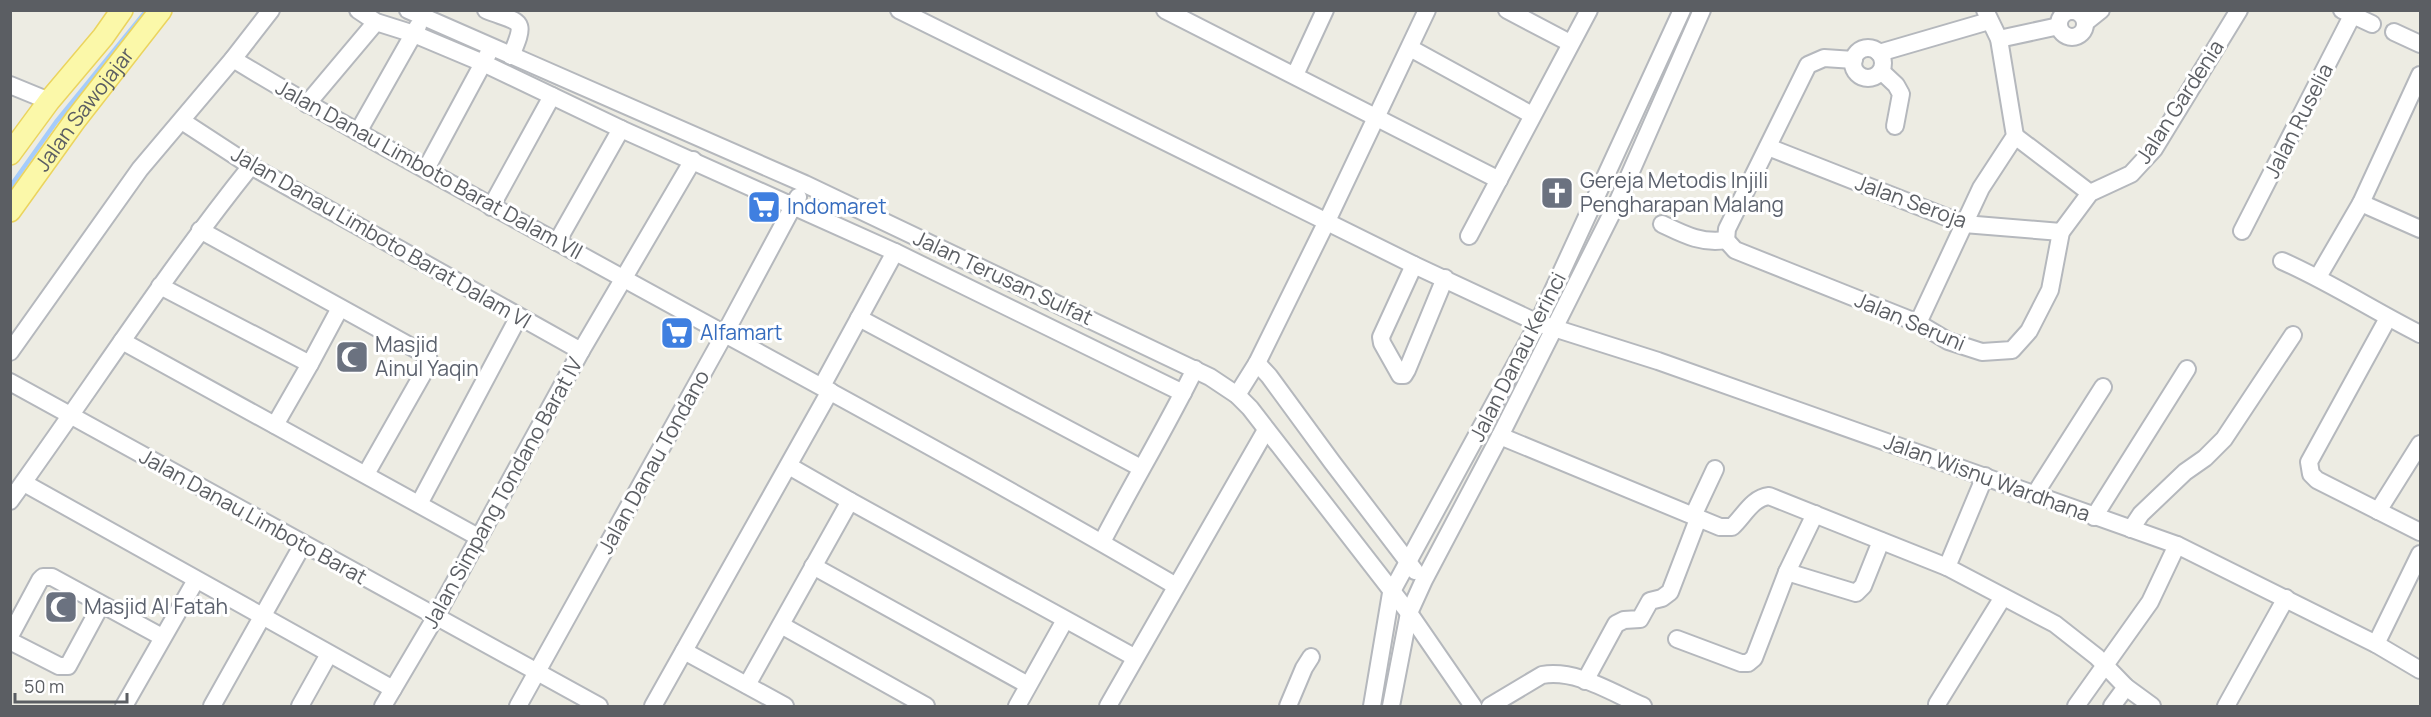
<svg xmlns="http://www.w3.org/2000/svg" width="2431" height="717" font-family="Manrope,sans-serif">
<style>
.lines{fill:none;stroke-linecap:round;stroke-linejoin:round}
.stream{stroke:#a5ccfb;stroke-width:4.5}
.minor-casing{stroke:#b5b8bd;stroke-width:20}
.major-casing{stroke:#ebd45e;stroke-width:24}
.minor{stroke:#fff;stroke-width:16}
.major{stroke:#fbf8a9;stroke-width:21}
.labels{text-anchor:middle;stroke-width:6;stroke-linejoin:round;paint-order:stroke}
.street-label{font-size:21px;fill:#5b5e63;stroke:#fff}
.worship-label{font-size:21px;fill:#5b616d;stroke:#fff;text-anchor:start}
.shop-label{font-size:21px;fill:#366cbe;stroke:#fff;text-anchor:start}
</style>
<rect width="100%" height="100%" fill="#edece3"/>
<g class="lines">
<!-- stream -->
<polyline class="stream" points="10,187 56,122 147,10"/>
<defs>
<g id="minor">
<polyline points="358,10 376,22 414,34 483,63 621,129 895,252 1183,393"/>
<polyline points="408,10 805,184 1210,377 1237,395 1250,408 1409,613 1473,706"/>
<path d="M 486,10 C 522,24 527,18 511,56"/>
<polyline points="899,10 1414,265 1538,323 1658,361 2177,545 2376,644 2420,670"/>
<polyline points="1165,10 1499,180"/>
<polyline points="1507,10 1570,43"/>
<polyline points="2342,10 2372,24"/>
<circle cx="2072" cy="24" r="13"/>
<polyline points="2086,22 2101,10"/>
<polyline points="2394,32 2420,44"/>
<polyline points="1999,39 2059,26"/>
<polyline points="1410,48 1532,115"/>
<circle cx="1868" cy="63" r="15"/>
<polyline points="1879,53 1989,21"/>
<path d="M 233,59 C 340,124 450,183 559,243 C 765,357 973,467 1176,586"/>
<polyline points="1881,71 1896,85 1901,94 1895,126"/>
<polyline points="1295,75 1325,10"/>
<polyline points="10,85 49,101"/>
<polyline points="307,104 376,22"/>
<polyline points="182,121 251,166 581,351"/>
<polyline points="358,132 418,26"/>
<polyline points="2015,136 2090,193"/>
<polyline points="1768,147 1964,224 2061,232"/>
<polyline points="426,169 488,54"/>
<polyline points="2361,203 2420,229"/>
<polyline points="491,207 552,96"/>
<path d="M 1662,224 C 1683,234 1701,244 1726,240"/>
<polyline points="200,230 428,356 429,363 366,474"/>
<polyline points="2242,231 2355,10"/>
<polyline points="1469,236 1589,10"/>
<polyline points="1726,240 1735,250 1918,323 1948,341 1982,352 2012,350 2029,331 2050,290 2061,232 2090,193 2131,174 2154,149 2239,10"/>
<polyline points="1726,240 1727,229 1808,65 1824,58 1854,60"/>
<polyline points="557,242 621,129"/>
<path d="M 2282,261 C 2330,282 2374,311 2420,334"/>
<polyline points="1414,265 1381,337 1382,343 1400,375 1404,375 1407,370 1445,278"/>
<polyline points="2318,277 2361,203 2420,75"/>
<polyline points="160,286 310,364 340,308"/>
<polyline points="859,318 1141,468"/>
<polyline points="2388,318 2309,462 2311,474 2317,480 2420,532"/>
<polyline points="1918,323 1981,188 2015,136 1999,39 1985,10"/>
<polyline points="122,341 478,537"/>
<polyline points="10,352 140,169 233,59 271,10"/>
<polyline points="1257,363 1269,376 1332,462 1415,571"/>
<polyline points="10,382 599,706"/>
<polyline points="822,386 895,252"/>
<polyline points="1237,395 1257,363 1327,221 1427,10"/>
<polyline points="275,425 310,364"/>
<path d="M 1500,436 L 1720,527 L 1732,527 C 1744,516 1752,498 1769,496 L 1947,567 L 2055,624 L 2097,657 L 2126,687 L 2152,706"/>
<polyline points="789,466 850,501 1134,657"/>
<polyline points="24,483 393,689"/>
<polyline points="2035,494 2103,387"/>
<path d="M 10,501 C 91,389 165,273 251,166"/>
<polyline points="419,504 518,318"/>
<polyline points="2378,511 2420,444"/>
<polyline points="1693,516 1715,469"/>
<polyline points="2094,517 2187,369"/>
<polyline points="2131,529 2141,514 2185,472 2205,458 2224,439 2293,335"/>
<path d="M 1102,542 C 1132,484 1166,428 1195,369"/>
<polyline points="813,566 1028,685"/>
<polyline points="1947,567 1985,476"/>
<polyline points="1787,572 1856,593 1863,586 1881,541"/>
<polyline points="781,625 926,706"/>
<polyline points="10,636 40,580 43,577 52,577 162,637"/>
<polyline points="1677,639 1741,663 1748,663 1754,658 1787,572 1815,514"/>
<polyline points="10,641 59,666 68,666 101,605"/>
<polyline points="2376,644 2420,554"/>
<polyline points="684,651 785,706"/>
<polyline points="1585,681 1616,624 1624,620 1640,619 1650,601 1662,598 1670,592 1698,519"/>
<polyline points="747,685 850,501"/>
<polyline points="1937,704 2003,597"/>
<polyline points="124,706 196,580"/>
<polyline points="212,706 303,544"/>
<polyline points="300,706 329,654"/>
<polyline points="383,706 435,618 581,351 693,160"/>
<polyline points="518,706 724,335 798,197"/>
<polyline points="653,706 830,391"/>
<polyline points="1017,706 1065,620"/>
<polyline points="1108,706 1266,430"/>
<polyline points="1288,706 1304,668 1311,657"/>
<polyline points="1372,706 1391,593 1538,323 1682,10"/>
<polyline points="1391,706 1409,613 1424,580 1500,436 1618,201 1702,10"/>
<path d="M 1490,706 L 1542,675 C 1577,669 1612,693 1643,706"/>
<polyline points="2076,706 2150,602 2177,545"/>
<polyline points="2112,706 2126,687"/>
<polyline points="2226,706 2286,598"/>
</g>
<g id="major">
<polyline points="10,154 49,101 103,37 122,10"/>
<path id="s1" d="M 10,211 L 76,119 L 161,10"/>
</g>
</defs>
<!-- minor casing -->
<use href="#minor" class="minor-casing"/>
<!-- major casing -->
<use href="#major" class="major-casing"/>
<!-- minor -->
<use href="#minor" class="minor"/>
<!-- major -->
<use href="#major" class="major"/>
</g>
<!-- icons -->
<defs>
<symbol id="church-square" viewBox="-11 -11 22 22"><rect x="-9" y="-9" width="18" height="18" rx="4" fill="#6b7280" stroke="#fff"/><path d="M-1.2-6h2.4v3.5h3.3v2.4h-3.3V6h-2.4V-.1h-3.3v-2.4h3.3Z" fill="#fff"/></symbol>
<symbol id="supermarket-square" viewBox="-11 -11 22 22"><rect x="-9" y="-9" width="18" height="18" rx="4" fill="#3f7fe0" stroke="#fff"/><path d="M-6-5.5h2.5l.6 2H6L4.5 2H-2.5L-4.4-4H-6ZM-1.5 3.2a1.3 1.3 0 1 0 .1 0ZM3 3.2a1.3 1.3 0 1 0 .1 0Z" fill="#fff"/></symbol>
<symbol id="mosque-square" viewBox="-11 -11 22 22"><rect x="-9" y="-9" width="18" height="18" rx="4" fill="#6b7280" stroke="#fff"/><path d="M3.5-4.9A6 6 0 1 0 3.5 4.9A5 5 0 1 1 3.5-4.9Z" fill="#fff"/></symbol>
</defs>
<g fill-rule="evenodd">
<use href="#church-square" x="1538" y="174" width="38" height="38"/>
<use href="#supermarket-square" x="745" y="188" width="38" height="38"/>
<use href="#supermarket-square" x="658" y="314" width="38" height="38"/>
<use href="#mosque-square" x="333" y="338" width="38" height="38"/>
<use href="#mosque-square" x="42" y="588" width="38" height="38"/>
</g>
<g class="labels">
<!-- street labels -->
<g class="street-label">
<text transform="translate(2180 102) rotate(-57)" y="7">Jalan Gardenia</text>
<text dy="7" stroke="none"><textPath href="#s1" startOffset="126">Jalan Sawojajar</textPath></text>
<text transform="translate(2299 121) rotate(-63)" y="7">Jalan Ruselia</text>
<text transform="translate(429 170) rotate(29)" y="7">Jalan Danau Limboto Barat Dalam VII</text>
<text transform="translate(1911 202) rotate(20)" y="7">Jalan Seroja</text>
<text transform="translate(381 238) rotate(30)" y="7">Jalan Danau Limboto Barat Dalam VI</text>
<text transform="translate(1003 278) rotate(25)" y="7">Jalan Terusan Sulfat</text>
<text transform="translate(1910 322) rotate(23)" y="7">Jalan Seruni</text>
<text transform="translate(1518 357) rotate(-63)" y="7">Jalan Danau Kerinci</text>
<text transform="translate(654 462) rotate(-61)" y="7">Jalan Danau Tondano</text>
<text transform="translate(1987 478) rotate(20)" y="7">Jalan Wisnu Wardhana</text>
<text transform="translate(503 493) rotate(-61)" y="7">Jalan Simpang Tondano Barat IV</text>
<text transform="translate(253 517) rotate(29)" y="7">Jalan Danau Limboto Barat</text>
</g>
<!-- worship labels -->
<g class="worship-label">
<text x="1580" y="188">Gereja Metodis Injili<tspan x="1580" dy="24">Pengharapan Malang</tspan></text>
<text x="375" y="352">Masjid<tspan x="375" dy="24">Ainul Yaqin</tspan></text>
<text x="84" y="614">Masjid Al Fatah</text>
</g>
<!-- shop labels -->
<g class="shop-label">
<text x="787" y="214">Indomaret</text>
<text x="700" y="340">Alfamart</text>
</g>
</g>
<!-- border -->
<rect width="2431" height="717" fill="none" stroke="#5b5e63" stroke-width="24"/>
<!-- scale -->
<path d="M15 693v9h112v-9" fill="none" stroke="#5b5e63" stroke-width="3"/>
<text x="24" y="693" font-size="18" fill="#5b5e63" stroke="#ffffff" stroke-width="4.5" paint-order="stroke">50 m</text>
</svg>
